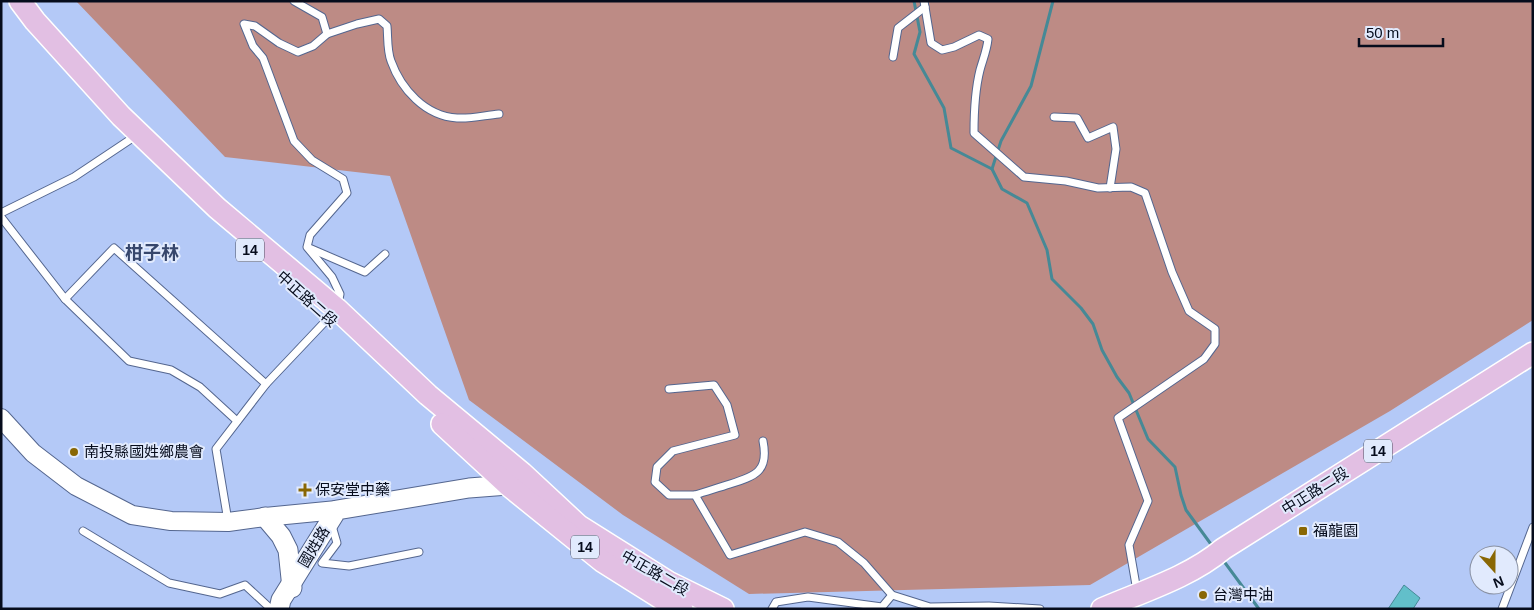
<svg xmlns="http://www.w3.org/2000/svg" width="1534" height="610" font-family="Helvetica,'Noto Sans TC',sans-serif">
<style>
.green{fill:#bd8b85}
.water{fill:#62bfca;stroke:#468996}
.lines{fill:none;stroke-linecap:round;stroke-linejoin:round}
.stream{stroke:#468996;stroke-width:3}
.service-casing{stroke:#54668f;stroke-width:9}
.tertiary-casing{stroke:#54668f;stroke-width:20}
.secondary-casing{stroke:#54668f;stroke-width:21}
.primary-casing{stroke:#fff;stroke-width:24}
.service{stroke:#fff;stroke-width:7}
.tertiary{stroke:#fff;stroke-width:18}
.secondary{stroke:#fff;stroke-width:19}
.primary{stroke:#e2bfe3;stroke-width:21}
.poi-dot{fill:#896704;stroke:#e1eafd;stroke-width:2}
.labels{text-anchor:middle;stroke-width:4;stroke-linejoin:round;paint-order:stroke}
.shield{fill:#e1eafd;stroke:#484f60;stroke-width:1}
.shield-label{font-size:14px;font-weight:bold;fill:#060c1c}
.street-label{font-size:15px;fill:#060c1c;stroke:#e1eafd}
.poi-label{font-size:15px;fill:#060c1c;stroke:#e1eafd;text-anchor:start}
.quarter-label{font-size:18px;font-weight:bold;fill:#36466c;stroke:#e1eafd}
</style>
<rect width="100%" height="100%" fill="#b4c9f7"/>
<!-- green -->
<polygon class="green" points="76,1 1533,1 1533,320 1390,411 1090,585 749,594 623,515 469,400 390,176 225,157"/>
<!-- water -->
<polygon class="water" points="1404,585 1420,598 1413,609 1388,609"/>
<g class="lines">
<!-- stream -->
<g class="stream">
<polyline points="914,1 920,32 914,54 944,108 951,148 992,169 1002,189 1027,203 1047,250 1052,279 1081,308 1093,324 1102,350 1117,377 1129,393 1148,439 1175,467 1181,495 1186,510 1213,547"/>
<polyline points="992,169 1001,141 1031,86 1053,1"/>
<polyline points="1223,560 1259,609"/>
</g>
<defs>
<g id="service">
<path d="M 924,1 L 931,43 L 942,50 L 954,47 L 979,35 L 988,39 C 987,50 983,59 980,70 C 975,90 974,113 974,133 L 1024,177 L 1066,181 L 1098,188 L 1131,187 L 1145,193 L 1172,272 L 1189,311 L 1215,329 L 1215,344 L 1204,359 L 1118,418 L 1148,501 L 1129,545 L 1137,591"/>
<path d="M 327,34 L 357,24 L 379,19 L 387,26 C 388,37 387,51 391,61 C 401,89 425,116 457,118 C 471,119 486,115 499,114"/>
<polyline points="893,57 898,28 925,7"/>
<polyline points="1054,117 1077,118 1088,138 1113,127 1116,149 1110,188"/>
<polyline points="1,213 74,177 131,139"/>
<polyline points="1,217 65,299 114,248 266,384"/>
<polyline points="309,248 365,272 385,254"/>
<polyline points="65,299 129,361 171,370 200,387 237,421"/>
<polyline points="669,389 714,385 727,405 735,435 673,451 657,467 655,482 669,495 695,495 730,555 805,532 838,542 864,563 892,595 930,607 989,606 1040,609"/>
<path d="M 695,495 C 707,491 718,488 730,484 C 756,476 769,471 763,441"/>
<polyline points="228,521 216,449 266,384 337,309 340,294 332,277 307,247 310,235 347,193 343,179 312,160 294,141 263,58 253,46 244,24 255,26 279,43 298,52 313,46 327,34 322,17 294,1"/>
<polyline points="332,526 337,543 322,563 349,566 419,552"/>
<polyline points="83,531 169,583 220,594 245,585 271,609"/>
<polyline points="772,609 776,602 808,597 882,607 892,595"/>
<polyline points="1502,609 1533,527"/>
</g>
<polyline id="tertiary" points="1,418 33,453 76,486 132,515 171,521 228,522 265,517 337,510"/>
<g id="secondary">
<polyline points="265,517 281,536 288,550 292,588"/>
<polyline points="279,609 281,600 337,510 469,488 508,485 516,478"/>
</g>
<g id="primary">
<polyline points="20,1 35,21 121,116 217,208 337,309 428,395 522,473 579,526 668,582 723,609"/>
<polyline points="442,424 508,485 602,561 667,602 682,609"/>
<path d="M 1102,609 C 1141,592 1190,577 1223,549 L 1533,353"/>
</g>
</defs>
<!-- service casing -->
<use href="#service" class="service-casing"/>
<!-- tertiary casing -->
<use href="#tertiary" class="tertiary-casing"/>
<!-- secondary casing -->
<use href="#secondary" class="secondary-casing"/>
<!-- primary casing -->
<use href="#primary" class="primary-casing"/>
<!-- service -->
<use href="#service" class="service"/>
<!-- tertiary -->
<use href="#tertiary" class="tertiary"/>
<!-- secondary -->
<use href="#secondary" class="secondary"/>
<!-- primary -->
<use href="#primary" class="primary"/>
</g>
<!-- markers -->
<g class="poi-dot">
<circle cx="74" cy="452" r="5"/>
<path d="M302.5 482.5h5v5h5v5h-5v5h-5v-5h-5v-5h5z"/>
<rect x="1298" y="526" width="10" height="10" rx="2.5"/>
<circle cx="1203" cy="595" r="5"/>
</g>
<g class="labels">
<!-- shield labels -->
<g class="shield">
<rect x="236" y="238.5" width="28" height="23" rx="4"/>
<rect x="1364" y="439.5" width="28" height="23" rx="4"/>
<rect x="571" y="535.5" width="28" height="23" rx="4"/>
</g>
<g class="shield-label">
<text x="250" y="255">14</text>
<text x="1378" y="456">14</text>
<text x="585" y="552">14</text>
</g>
<!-- street labels -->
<g class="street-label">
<text transform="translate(307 299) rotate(42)" y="5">中正路二段</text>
<text transform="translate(1315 491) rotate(-32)" y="5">中正路二段</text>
<text transform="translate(314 547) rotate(-59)" y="5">國姓路</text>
<text transform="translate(655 573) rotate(30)" y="5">中正路二段</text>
</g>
<!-- poi labels -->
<g class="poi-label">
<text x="84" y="457">南投縣國姓鄉農會</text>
<text x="315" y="495">保安堂中藥</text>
<text x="1313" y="536">福龍園</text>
<text x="1213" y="600">台灣中油</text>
</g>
<!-- quarter labels -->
<g class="quarter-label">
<text x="152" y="259">柑子林</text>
</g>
</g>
<!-- border -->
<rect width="1534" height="610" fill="none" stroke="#060c1c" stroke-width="5"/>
<!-- north arrow -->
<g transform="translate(1494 570) rotate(159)"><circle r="24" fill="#e1eafd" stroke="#8991a3"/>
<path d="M0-4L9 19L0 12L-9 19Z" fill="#896704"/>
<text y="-8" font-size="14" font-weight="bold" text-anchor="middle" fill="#060c1c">N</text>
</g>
<!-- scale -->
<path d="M1359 38v8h84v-8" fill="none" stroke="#060c1c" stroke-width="2.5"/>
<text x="1366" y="38" font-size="15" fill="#060c1c" stroke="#e1eafd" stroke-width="4" paint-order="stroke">50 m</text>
</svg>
